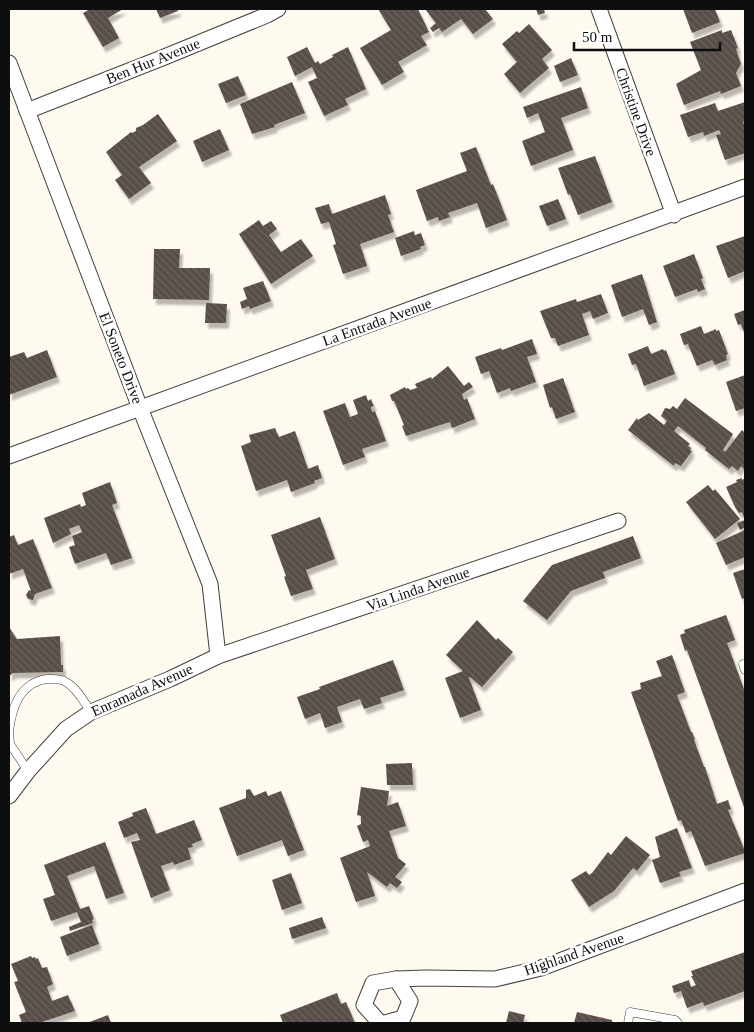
<svg xmlns="http://www.w3.org/2000/svg" width="754" height="1032" font-family="'Times New Roman',serif">
<style>
.building{fill:url(#building-back-hatch);filter:url(#shadow)}
.lines{fill:none;stroke-linecap:round;stroke-linejoin:round}
.lane-casing{stroke:#414141;stroke-width:9}
.street-casing{stroke:#414141;stroke-width:17}
.lane{stroke:#fff;stroke-width:8}
.street{stroke:#fff;stroke-width:15}
.labels{text-anchor:middle;stroke-width:5;stroke-linejoin:round;paint-order:stroke}
.street-label{font-size:15px;fill:#0e0e0e;stroke:#fff}
</style>
<defs>
<pattern id="building-back-hatch" width="6" height="6" patternUnits="userSpaceOnUse" patternTransform="scale(1.25)"><rect width="6" height="6" fill="#584d49"/><path d="M-1 5l2 2M0 0l6 6M5-1l2 2" fill="none" stroke="#6b625f"/></pattern>
<filter id="shadow"><feDropShadow dx="3" dy="5.5" stdDeviation="1" flood-color="#0004"/></filter>
</defs>
<rect width="100%" height="100%" fill="#fffaf0"/>
<!-- building -->
<g class="building">
<polygon points="90,9 123,9 108,18 119,38 103,47 83,13"/>
<polygon points="156,9 178,9 178,11 160,18"/>
<polygon points="378,9 418,9 429,32 421,36 427,45 398,62 404,72 382,85 360,48 391,30"/>
<polygon points="425,9 485,9 493,19 473,34 461,19 442,32 439,28 433,32 430,28 436,23"/>
<polygon points="536,9 544,9 545,13 538,15"/>
<polygon points="683,9 715,9 720,22 692,33"/>
<polygon points="529,24 552,50 542,59 549,68 520,93 504,74 517,62 502,44 517,31 519,33"/>
<polygon points="722,30 722,33 731,30 738,48 736,49 741,64 736,73 741,86 721,94 720,91 684,105 676,84 701,70 690,42"/>
<polygon points="307,47 315,63 318,61 320,64 333,57 332,55 348,47 366,89 345,99 348,105 324,116 308,82 317,78 312,67 295,76 287,57"/>
<polygon points="571,58 578,75 560,82 554,66"/>
<polygon points="238,76 246,95 226,103 218,84"/>
<polygon points="292,82 305,113 274,125 275,127 252,134 240,104"/>
<polygon points="581,87 588,108 561,118 573,150 531,166 522,141 545,132 538,113 527,118 523,107"/>
<polygon points="745,102 745,121 743,122 745,127 745,153 725,160 716,135 721,134 719,130 704,136 703,132 688,137 680,115 715,103 718,111"/>
<polygon points="158,114 177,141 139,167 151,183 129,199 115,180 122,175 106,152 131,132 132,133 136,131 136,128 143,125"/>
<polygon points="220,129 229,150 202,162 193,141"/>
<polygon points="476,147 491,185 493,184 507,220 486,228 477,203 448,213 450,217 439,221 438,217 427,221 416,190 467,171 460,153"/>
<polygon points="595,156 612,202 578,215 570,194 568,195 558,168"/>
<polygon points="385,195 391,214 388,215 394,232 360,244 367,266 343,274 333,245 336,244 329,222 321,224 315,208 329,204 332,214"/>
<polygon points="558,199 566,219 547,226 539,206"/>
<polygon points="259,220 263,226 271,221 277,229 269,235 281,252 301,239 313,256 271,284 239,234"/>
<polygon points="414,231 415,235 421,233 425,245 420,247 421,249 401,256 395,238"/>
<polygon points="745,236 745,271 728,278 716,246"/>
<polygon points="154,249 180,249 179,268 210,268 209,300 153,299"/>
<polygon points="694,254 703,278 701,279 705,289 698,292 697,289 675,297 663,266"/>
<polygon points="642,274 657,322 649,325 643,309 622,317 611,285"/>
<polygon points="263,281 271,301 250,309 249,306 242,309 240,302 247,299 243,288"/>
<polygon points="601,294 608,313 593,319 590,311 582,314 589,335 558,346 555,338 551,338 540,311 576,299 577,302"/>
<polygon points="206,303 227,304 226,323 205,323"/>
<polygon points="745,310 745,335 741,324 738,325 734,314"/>
<polygon points="701,326 704,334 716,329 716,331 719,330 728,354 726,355 727,360 715,365 712,360 697,366 688,344 684,345 680,334"/>
<polygon points="532,339 537,354 527,357 536,382 511,391 510,388 497,393 489,371 481,374 475,357 501,348 502,350"/>
<polygon points="648,346 651,354 663,349 664,351 666,350 675,374 644,386 636,364 632,365 628,354"/>
<polygon points="47,350 57,377 9,395 9,357 24,352 27,358"/>
<polygon points="448,366 464,386 469,382 473,387 462,394 464,400 467,398 475,419 452,428 450,422 406,436 402,426 404,425 394,401 392,401 390,395 405,387 406,389 408,388 410,390 417,388 415,384 431,377 432,379"/>
<polygon points="745,375 745,408 736,411 726,382"/>
<polygon points="563,378 575,412 556,419 552,407 550,408 543,385"/>
<polygon points="366,395 368,401 371,399 374,406 371,407 372,412 375,411 386,441 362,449 365,457 343,465 323,411 345,403 350,417 358,414 353,400"/>
<polygon points="685,398 733,434 723,450 725,452 742,430 745,433 745,470 741,466 738,471 732,466 729,469 705,450 706,448 678,426 674,431 690,444 688,446 691,448 690,450 692,451 681,466 675,463 674,466 628,430 637,418 638,420 649,413 664,425 667,421 661,416 665,408 670,409 673,406 677,409"/>
<polygon points="275,428 279,437 295,431 308,469 318,465 322,478 314,481 315,483 291,492 287,480 256,491 241,446 251,442 249,435"/>
<polygon points="742,478 742,480 745,478 745,527 740,530 737,523 745,520 742,512 739,513 735,507 726,487 737,482 736,480"/>
<polygon points="110,482 117,503 112,505 132,558 111,565 106,553 75,564 69,547 75,545 72,536 82,532 79,525 69,529 71,534 53,543 44,518 80,504 81,507 86,505 82,493"/>
<polygon points="708,485 713,491 715,489 740,519 715,539 686,502"/>
<polygon points="320,517 335,559 306,570 313,589 291,596 284,577 286,576 271,535"/>
<polygon points="745,530 745,557 726,565 716,543"/>
<polygon points="14,535 18,545 33,539 52,588 35,594 33,600 28,599 26,595 29,590 31,591 23,569 9,574 9,537"/>
<polygon points="633,536 641,558 603,572 605,578 571,591 547,620 523,601 552,565"/>
<polygon points="745,569 745,598 742,599 733,573"/>
<polygon points="726,615 735,640 727,643 745,692 745,810 687,650 685,651 680,635 685,633 684,630"/>
<polygon points="477,620 496,640 498,638 513,652 482,687 470,677 469,678 481,710 460,718 445,678 463,671 446,655"/>
<polygon points="9,627 17,639 60,636 61,665 63,665 63,672 13,673 9,676"/>
<polygon points="672,655 685,692 677,695 691,732 692,732 695,739 694,740 704,767 705,767 717,804 728,800 731,809 728,810 745,851 745,853 742,854 705,866 691,831 686,833 681,820 678,821 631,692 641,689 640,683 662,676 656,661"/>
<polygon points="393,660 404,690 380,698 382,703 364,709 360,699 337,707 342,722 325,728 320,713 305,719 297,697 320,689 319,687"/>
<polygon points="412,763 413,785 387,785 386,764"/>
<polygon points="361,787 389,791 387,806 398,802 406,826 389,831 398,858 406,864 395,877 402,882 397,888 390,883 387,887 367,872 375,896 356,902 340,858 370,846 368,840 363,842 357,826 361,824 361,816 357,815"/>
<polygon points="250,789 254,796 266,791 268,796 281,791 304,850 288,856 282,840 237,856 219,808 246,798 246,790"/>
<polygon points="146,808 156,834 194,820 202,840 192,844 193,847 188,848 191,859 174,865 173,862 161,866 170,890 151,898 131,842 140,840 137,833 124,838 118,822 133,816 132,813"/>
<polygon points="677,828 692,868 679,872 681,876 660,883 652,860 660,857 655,837"/>
<polygon points="626,836 650,855 637,871 633,868 614,891 589,907 571,880 586,871 589,875 592,873 608,852 611,855"/>
<polygon points="105,842 124,893 106,899 94,866 67,876 80,909 89,906 94,919 92,920 93,923 70,931 69,927 81,922 77,912 51,921 43,899 55,895 44,865"/>
<polygon points="291,873 302,903 282,910 272,880"/>
<polygon points="322,917 326,928 292,939 289,928"/>
<polygon points="92,925 99,944 67,956 60,937"/>
<polygon points="745,952 745,991 704,1006 703,1002 687,1008 681,991 674,993 672,986 689,980 691,987 696,985 691,976 693,976 691,971"/>
<polygon points="31,956 32,958 35,957 36,959 38,958 42,968 47,967 53,984 47,987 52,1001 68,995 75,1011 39,1023 22,1023 19,1015 26,1012 14,982 18,981 11,964"/>
<polygon points="337,993 341,1004 346,1002 355,1023 283,1023 280,1015"/>
<polygon points="509,1011 525,1015 523,1023 506,1023"/>
<polygon points="577,1012 612,1020 612,1023 574,1023"/>
<polygon points="108,1015 111,1023 87,1023"/>
</g>
<g class="lines">
<defs>
<g id="lane">
<polyline points="743,664 745,670"/>
<path d="M 9,731 C 12,708 19,683 47,679 C 53,679 60,678 66,682 C 77,688 84,702 91,712"/>
<polyline points="9,732 10,744 28,771"/>
<polyline points="628,1023 630,1012 675,1020 678,1023"/>
</g>
<g id="street">
<polyline points="599,9 674,215"/>
<polyline points="9,63 140,408 210,584 218,656"/>
<polyline points="27,111 162,58 267,15 278,9"/>
<polyline points="9,456 745,187"/>
<polyline points="9,796 28,771 66,729 91,712 170,679 218,656 618,521"/>
<polyline points="380,1023 364,1005 373,983 396,979 426,978 495,979 541,968 745,891"/>
<polyline points="385,1023 403,1018 410,1001 396,979"/>
</g>
</defs>
<!-- lane casing -->
<use href="#lane" class="lane-casing"/>
<!-- street casing -->
<use href="#street" class="street-casing"/>
<!-- lane -->
<use href="#lane" class="lane"/>
<!-- street -->
<use href="#street" class="street"/>
</g>
<g class="labels">
<!-- street labels -->
<g class="street-label">
<text transform="translate(153 61) rotate(-22)" y="5">Ben Hur Avenue</text>
<text transform="translate(636 112) rotate(70)" y="5">Christine Drive</text>
<text transform="translate(377 322) rotate(-20)" y="5">La Entrada Avenue</text>
<text transform="translate(121 358) rotate(69)" y="5">El Soneto Drive</text>
<text transform="translate(418 589) rotate(-19)" y="5">Via Linda Avenue</text>
<text transform="translate(142 690) rotate(-24)" y="5">Enramada Avenue</text>
<text transform="translate(574 954) rotate(-19)" y="5">Highland Avenue</text>
</g>
</g>
<!-- border -->
<rect width="754" height="1032" fill="none" stroke="#0e0e0e" stroke-width="20"/>
<!-- scale -->
<path d="M574 42v8h146v-8" fill="none" stroke="#0e0e0e" stroke-width="2.5"/>
<text x="582" y="42" font-size="15" fill="#0e0e0e" stroke="#ffffff" stroke-width="4" paint-order="stroke">50 m</text>
</svg>
